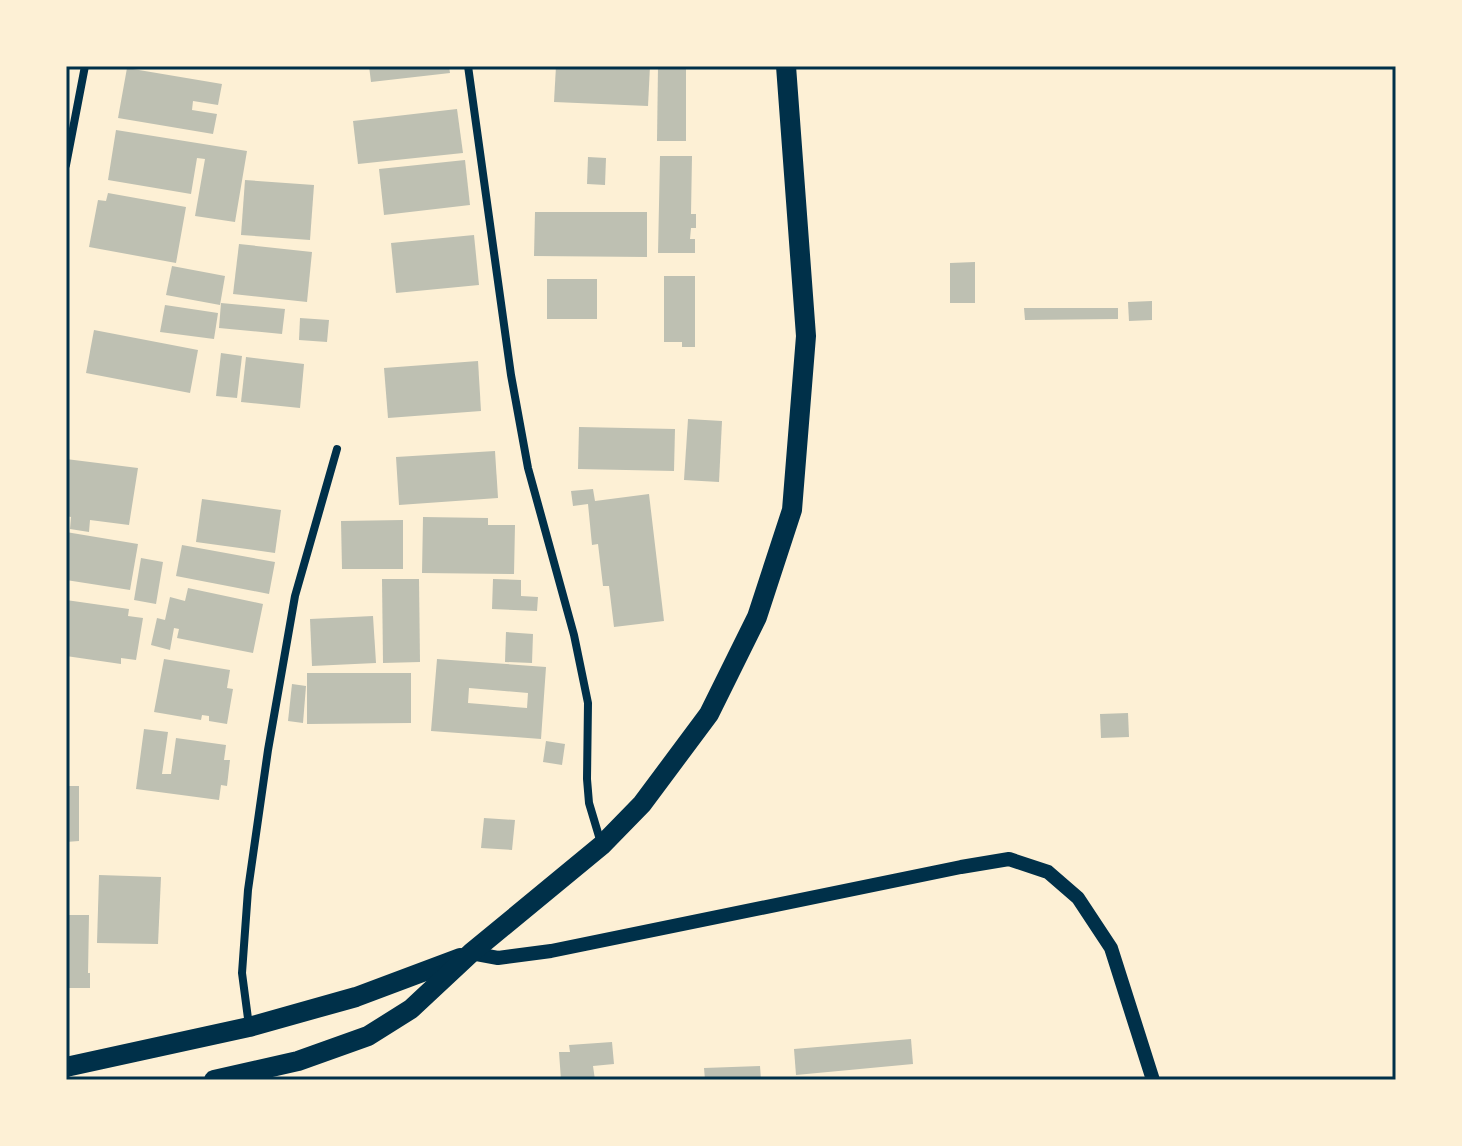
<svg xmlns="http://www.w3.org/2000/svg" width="1462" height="1146" font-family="'Sofia Sans Condensed',sans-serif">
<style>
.building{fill:#bec0b2;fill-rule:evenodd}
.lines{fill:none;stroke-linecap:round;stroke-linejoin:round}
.minor{stroke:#003049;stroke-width:8}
.tertiary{stroke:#003049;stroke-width:14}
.primary{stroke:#003049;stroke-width:20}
.neatline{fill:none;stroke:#003049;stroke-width:3}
</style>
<rect width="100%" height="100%" fill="#fdf0d5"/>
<!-- building -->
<g class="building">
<polygon points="369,66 449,66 450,73 371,82"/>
<polygon points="556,66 650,66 648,106 554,102"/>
<polygon points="658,66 686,66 686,141 657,141"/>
<polygon points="127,68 222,84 218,105 193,101 192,110 217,114 213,134 118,118"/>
<polygon points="457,109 463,153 358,164 353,121"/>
<polygon points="116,130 247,151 235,222 195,216 205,159 197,158 191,194 108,180"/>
<polygon points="660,156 692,156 691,214 696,214 696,228 691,228 690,239 695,239 695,253 658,253"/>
<polygon points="588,157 606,158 605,185 587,184"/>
<polygon points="465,160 470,205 384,215 379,169"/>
<polygon points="245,180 314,185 310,240 241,235"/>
<polygon points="108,193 186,207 176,263 89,247 98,200 106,201"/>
<polygon points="535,212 647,212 647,257 534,256"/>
<polygon points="474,235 479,285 396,293 391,243"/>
<polygon points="239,244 312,252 307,302 233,294"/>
<polygon points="975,262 975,303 950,303 950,263"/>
<polygon points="172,266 225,276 220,305 166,295"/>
<polygon points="664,276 695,276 695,347 682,347 682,342 664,342"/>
<rect x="547" y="279" width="50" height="40"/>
<polygon points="1152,301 1152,320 1129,321 1128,302"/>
<polygon points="221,303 285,309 282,334 219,328"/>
<polygon points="165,305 218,313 214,339 160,332"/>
<polygon points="1024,308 1118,308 1118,319 1025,320"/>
<polygon points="300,318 329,320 327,342 299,340"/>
<polygon points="94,330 198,350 190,393 86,373"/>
<polygon points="221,353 242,356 237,398 216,396"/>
<polygon points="246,357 304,364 300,408 241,402"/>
<polygon points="478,361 481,411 388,418 384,368"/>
<polygon points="688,419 722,421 719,482 684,480"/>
<polygon points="579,427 675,429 674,471 578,469"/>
<polygon points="495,451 498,498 399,505 396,457"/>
<polygon points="66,459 138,468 129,525 90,520 89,532 70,529 71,517 66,516"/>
<polygon points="593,489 595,501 649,494 664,621 614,627 609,586 603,586 598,544 592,545 588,504 573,506 571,491"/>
<polygon points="202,499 281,510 275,553 196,542"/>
<polygon points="423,517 488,518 488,525 515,525 514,574 422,573"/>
<polygon points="403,520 403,569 342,569 341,521"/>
<polygon points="66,532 138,544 130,590 66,580"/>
<polygon points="182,545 275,562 269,594 176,576"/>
<polygon points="141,558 163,562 156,604 134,600"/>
<polygon points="382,579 419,579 420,662 383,663"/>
<polygon points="493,579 521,580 521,596 538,597 537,611 492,609"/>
<polygon points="188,588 263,604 253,653 177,638 179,629 174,628 170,650 151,645 157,618 165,620 170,597 185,601"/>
<polygon points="66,600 129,609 128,616 143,618 136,660 121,658 121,664 66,656"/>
<polygon points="373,616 376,663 312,666 310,619"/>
<polygon points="506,632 533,634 532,663 505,662"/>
<polygon points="164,659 230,670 227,688 233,689 227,724 209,721 209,716 202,715 201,720 154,712"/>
<path d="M 437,659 L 546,667 L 541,739 L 431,731 ZM 469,688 L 528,693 L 527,708 L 468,703 Z"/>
<polygon points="307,673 411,673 411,723 307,724"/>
<polygon points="292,684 306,686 303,723 288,721"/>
<polygon points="1128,713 1129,737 1101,738 1100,714"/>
<polygon points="144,729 168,732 162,774 171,774 176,738 226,745 224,760 230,760 227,786 221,785 219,800 136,789"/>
<polygon points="546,741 565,744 562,765 543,762"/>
<polygon points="66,786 79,786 79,841 66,842"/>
<polygon points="484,818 515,820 512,850 481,848"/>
<polygon points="99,875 161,877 158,944 97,943"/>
<polygon points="66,915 89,915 88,973 90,973 90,988 66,988"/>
<polygon points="911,1039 913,1064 796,1075 794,1049"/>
<polygon points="612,1042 614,1064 593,1066 595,1080 561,1080 559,1052 570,1052 569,1045"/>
<polygon points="760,1066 761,1080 705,1080 704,1068"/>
</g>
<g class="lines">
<!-- minor -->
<g class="minor">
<polyline points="468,66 511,375 528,468 574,635 588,703 587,779 589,803 601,843"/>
<polyline points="66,165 85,66"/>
<polyline points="249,1026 242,973 248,890 268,750 295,596 337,449"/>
</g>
<!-- tertiary -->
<polyline class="tertiary" points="471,953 498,958 551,951 961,867 1009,859 1048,872 1078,898 1111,948 1153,1080"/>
<!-- primary -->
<g class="primary">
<polyline points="66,1067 249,1027 356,997 460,958"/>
<polyline points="214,1080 298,1061 368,1036 411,1009 471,953 602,845 642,804 709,714 757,617 792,510 806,336 786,66"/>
</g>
</g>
<!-- border -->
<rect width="1462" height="1146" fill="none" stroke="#fdf0d5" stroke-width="136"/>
<rect x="68" y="68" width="1326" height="1010" class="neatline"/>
</svg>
